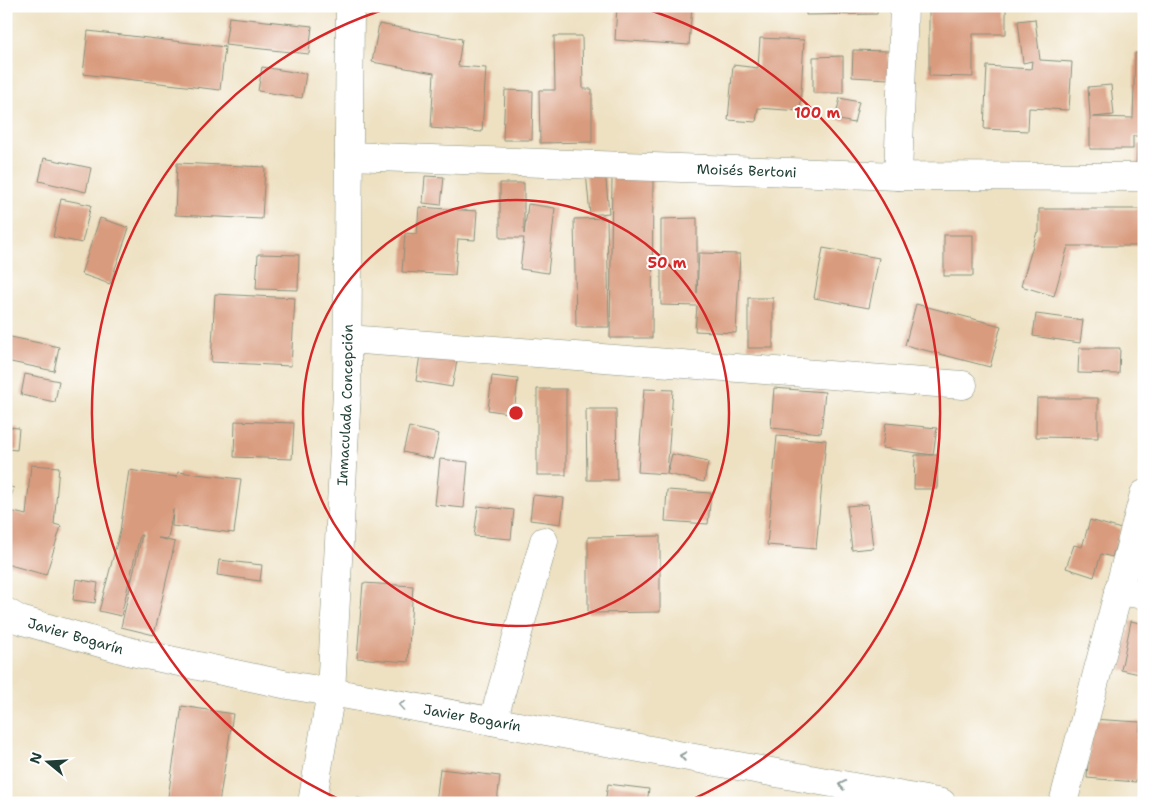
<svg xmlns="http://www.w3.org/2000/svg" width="1150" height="809" font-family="'Shantell Sans',sans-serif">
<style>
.building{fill:#d99b7e}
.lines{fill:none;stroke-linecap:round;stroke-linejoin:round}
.minor-casing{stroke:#868f7b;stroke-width:29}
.minor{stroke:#fff;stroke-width:28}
.oneway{stroke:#8f9e9a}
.ring{fill:none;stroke:#d62828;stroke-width:2.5}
.labels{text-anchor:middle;stroke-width:4;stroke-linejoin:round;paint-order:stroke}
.street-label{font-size:14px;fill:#1f3d34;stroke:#fff}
.centre{fill:#d62828;stroke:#fff;stroke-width:2.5}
.ring-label{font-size:15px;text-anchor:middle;font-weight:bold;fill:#d62828;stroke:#fff;stroke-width:4;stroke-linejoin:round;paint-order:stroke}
</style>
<rect width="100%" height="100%" fill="#fff"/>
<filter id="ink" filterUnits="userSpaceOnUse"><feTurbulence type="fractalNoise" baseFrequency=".02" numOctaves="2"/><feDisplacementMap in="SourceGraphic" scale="10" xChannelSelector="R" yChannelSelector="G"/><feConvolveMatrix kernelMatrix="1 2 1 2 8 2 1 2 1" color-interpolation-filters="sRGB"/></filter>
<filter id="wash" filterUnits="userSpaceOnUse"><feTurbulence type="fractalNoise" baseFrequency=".0096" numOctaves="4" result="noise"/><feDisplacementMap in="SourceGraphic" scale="20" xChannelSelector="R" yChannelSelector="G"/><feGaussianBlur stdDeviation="1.12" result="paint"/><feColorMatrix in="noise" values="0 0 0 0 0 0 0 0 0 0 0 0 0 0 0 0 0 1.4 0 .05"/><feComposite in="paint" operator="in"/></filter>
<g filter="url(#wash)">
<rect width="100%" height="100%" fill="#eee1c2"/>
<g id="blocks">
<!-- building -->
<g class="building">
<rect x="302" y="6" width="13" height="4"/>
<polygon points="617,6 692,6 689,45 615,40"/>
<polygon points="806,6 877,6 877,14 806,15"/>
<polygon points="929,6 1006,8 1006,34 973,34 973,77 929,76"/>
<polygon points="229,17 312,26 309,54 225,45"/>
<polygon points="1035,19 1040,60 1072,62 1069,110 1029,108 1028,131 984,129 987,66 1031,69 1032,61 1023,63 1018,21"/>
<polygon points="379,24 462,39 458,66 486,68 482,132 431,128 434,73 372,62"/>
<polygon points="88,31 225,47 220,90 83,74"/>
<polygon points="554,36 582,36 583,89 592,89 592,142 540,143 539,90 555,90"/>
<polygon points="760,38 804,40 800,111 758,108 756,122 728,120 733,65 758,68"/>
<polygon points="853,50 889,51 888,79 852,77"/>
<polygon points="1135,53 1144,54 1144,136 1133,136 1133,149 1090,149 1090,117 1088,87 1111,85 1114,115 1093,117 1133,118"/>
<polygon points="843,56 843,93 813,93 813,57"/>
<polygon points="262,67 306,74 302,98 258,91"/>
<polygon points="505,90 533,91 532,140 503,140"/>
<polygon points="840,98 859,102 854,123 835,119"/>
<polygon points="1137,144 1144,145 1144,171 1136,171"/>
<polygon points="44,158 91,168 86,192 39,181"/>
<polygon points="177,163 265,167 262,219 175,215"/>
<polygon points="605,170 609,213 590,215 586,172"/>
<polygon points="425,176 444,177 441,205 423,203"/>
<polygon points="612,177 653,177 652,338 610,338"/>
<polygon points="500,183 524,183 524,234 528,204 555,208 548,273 520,269 524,238 500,238"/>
<polygon points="61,199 91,205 82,243 53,237"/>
<polygon points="419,207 477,211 475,240 458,239 455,275 402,272 405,233 417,234"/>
<polygon points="1039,209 1144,209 1144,246 1068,246 1054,296 1021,286 1037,232 1039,233"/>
<polygon points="100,218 129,228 110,284 81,274"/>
<polygon points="607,218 609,327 576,327 574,219"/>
<polygon points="697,218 697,293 699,253 740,254 736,333 695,331 697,306 661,305 661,219"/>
<rect x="944" y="235" width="29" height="41"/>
<polygon points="823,248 879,258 869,308 814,298"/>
<polygon points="258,254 299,255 298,290 256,289"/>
<polygon points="215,294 295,298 291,366 211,362"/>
<rect x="748" y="298" width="25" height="50"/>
<polygon points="916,304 1001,326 990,367 905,345"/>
<polygon points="1036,314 1083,320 1080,343 1033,336"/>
<polygon points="6,336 59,347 54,371 6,361"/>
<polygon points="1079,348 1120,348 1119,374 1078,373"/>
<polygon points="420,355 457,361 452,387 416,381"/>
<polygon points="25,374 59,381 55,402 21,395"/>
<polygon points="492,376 518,379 514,414 488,410"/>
<polygon points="774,388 825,392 821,433 771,428"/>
<rect x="537" y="389" width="29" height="86"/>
<polygon points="644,389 673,390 667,474 638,472"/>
<polygon points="1037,398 1098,398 1098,438 1036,437"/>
<polygon points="586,409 616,409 617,480 587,480"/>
<polygon points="235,421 294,423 292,459 234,457"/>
<polygon points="886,423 937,428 933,455 882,448"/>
<polygon points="6,427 19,428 17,450 6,449"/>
<polygon points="409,427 439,434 433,459 403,452"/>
<polygon points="777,436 826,440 816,549 767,545"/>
<polygon points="672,454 708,462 704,482 667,474"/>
<polygon points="915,455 938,455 937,489 914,489"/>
<polygon points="440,459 468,462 464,508 435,505"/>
<polygon points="31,465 59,467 54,524 61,526 46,575 6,564 6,486 14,488 6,510 26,515"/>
<polygon points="129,470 177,477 178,472 241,479 234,533 172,526 173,509 168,539 158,538 175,542 154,635 121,627 142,535 140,535 121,616 99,611 120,531"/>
<polygon points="667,490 711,493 708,524 665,521"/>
<polygon points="533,495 564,498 561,524 530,520"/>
<polygon points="868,504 873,548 852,550 847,506"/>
<polygon points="478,506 514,510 511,539 474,536"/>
<polygon points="1090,520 1121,529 1112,557 1101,554 1094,577 1066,568 1074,545 1082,547"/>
<polygon points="660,536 660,612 588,613 588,537"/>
<polygon points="219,560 262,565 260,581 217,575"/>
<polygon points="76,579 98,583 95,603 73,600"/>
<polygon points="363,583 413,586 408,662 357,658"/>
<polygon points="1131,621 1144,624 1144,675 1121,670"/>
<polygon points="182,706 233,714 219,803 167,803"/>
<polygon points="1091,719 1140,722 1136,782 1087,778"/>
<polygon points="440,769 500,776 497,803 436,803"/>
<polygon points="608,784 649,789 647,803 605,803"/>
<polygon points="357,798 382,802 381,803 356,803"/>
</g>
</g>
</g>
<g filter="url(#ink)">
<use href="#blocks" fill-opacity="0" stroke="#868f7b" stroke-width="1"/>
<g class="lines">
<defs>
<g id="minor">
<path id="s1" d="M 349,156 L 898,176 L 1144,177"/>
<polyline points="898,176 904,6"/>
<polyline points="348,339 963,385"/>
<polyline points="1118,591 1144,595"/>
<path id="s2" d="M 6,612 L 20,620 L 132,652 L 288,685 L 331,692 L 942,803"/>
<polyline points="493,721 544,541"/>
<path id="s3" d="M 312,803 L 331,692 L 347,392 L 350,6"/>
<polyline points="1063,803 1144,494"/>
</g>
</defs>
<!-- minor casing -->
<use href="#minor" class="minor-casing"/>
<!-- minor -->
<use href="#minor" class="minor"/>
</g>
<!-- one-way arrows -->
<defs><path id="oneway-chevron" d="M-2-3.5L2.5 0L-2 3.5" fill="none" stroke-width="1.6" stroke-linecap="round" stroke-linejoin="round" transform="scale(1.25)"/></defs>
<g class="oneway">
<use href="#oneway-chevron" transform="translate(402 705) rotate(-170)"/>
<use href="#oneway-chevron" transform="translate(683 756) rotate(-170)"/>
<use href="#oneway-chevron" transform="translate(842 785) rotate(-170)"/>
</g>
</g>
<!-- distance rings -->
<g class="ring">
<circle cx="516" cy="413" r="213"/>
<path d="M343 801A425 425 0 0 1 392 7M640 7A425 425 0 0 1 689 801"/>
</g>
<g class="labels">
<!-- street labels -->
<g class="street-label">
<text dy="5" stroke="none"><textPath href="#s1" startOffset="398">Moisés Bertoni</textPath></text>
<text dy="5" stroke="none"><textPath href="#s3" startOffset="400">Inmaculada Concepción</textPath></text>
<text dy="5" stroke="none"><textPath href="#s2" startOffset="74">Javier Bogarín</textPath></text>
<text dy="5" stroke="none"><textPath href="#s2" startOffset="479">Javier Bogarín</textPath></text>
</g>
</g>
<circle cx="516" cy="413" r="8" class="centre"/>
<g class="ring-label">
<text x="817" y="118">100 m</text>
<text x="667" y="268">50 m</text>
</g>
<!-- margin -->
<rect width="1150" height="809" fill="none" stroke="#fff" stroke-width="25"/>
<!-- north arrow -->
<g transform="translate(48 762) rotate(288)" stroke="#ffffff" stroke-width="4" paint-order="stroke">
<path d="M0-4L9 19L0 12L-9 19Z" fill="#1f3d34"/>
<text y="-8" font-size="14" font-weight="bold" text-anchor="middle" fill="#1f3d34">N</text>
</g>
</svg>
